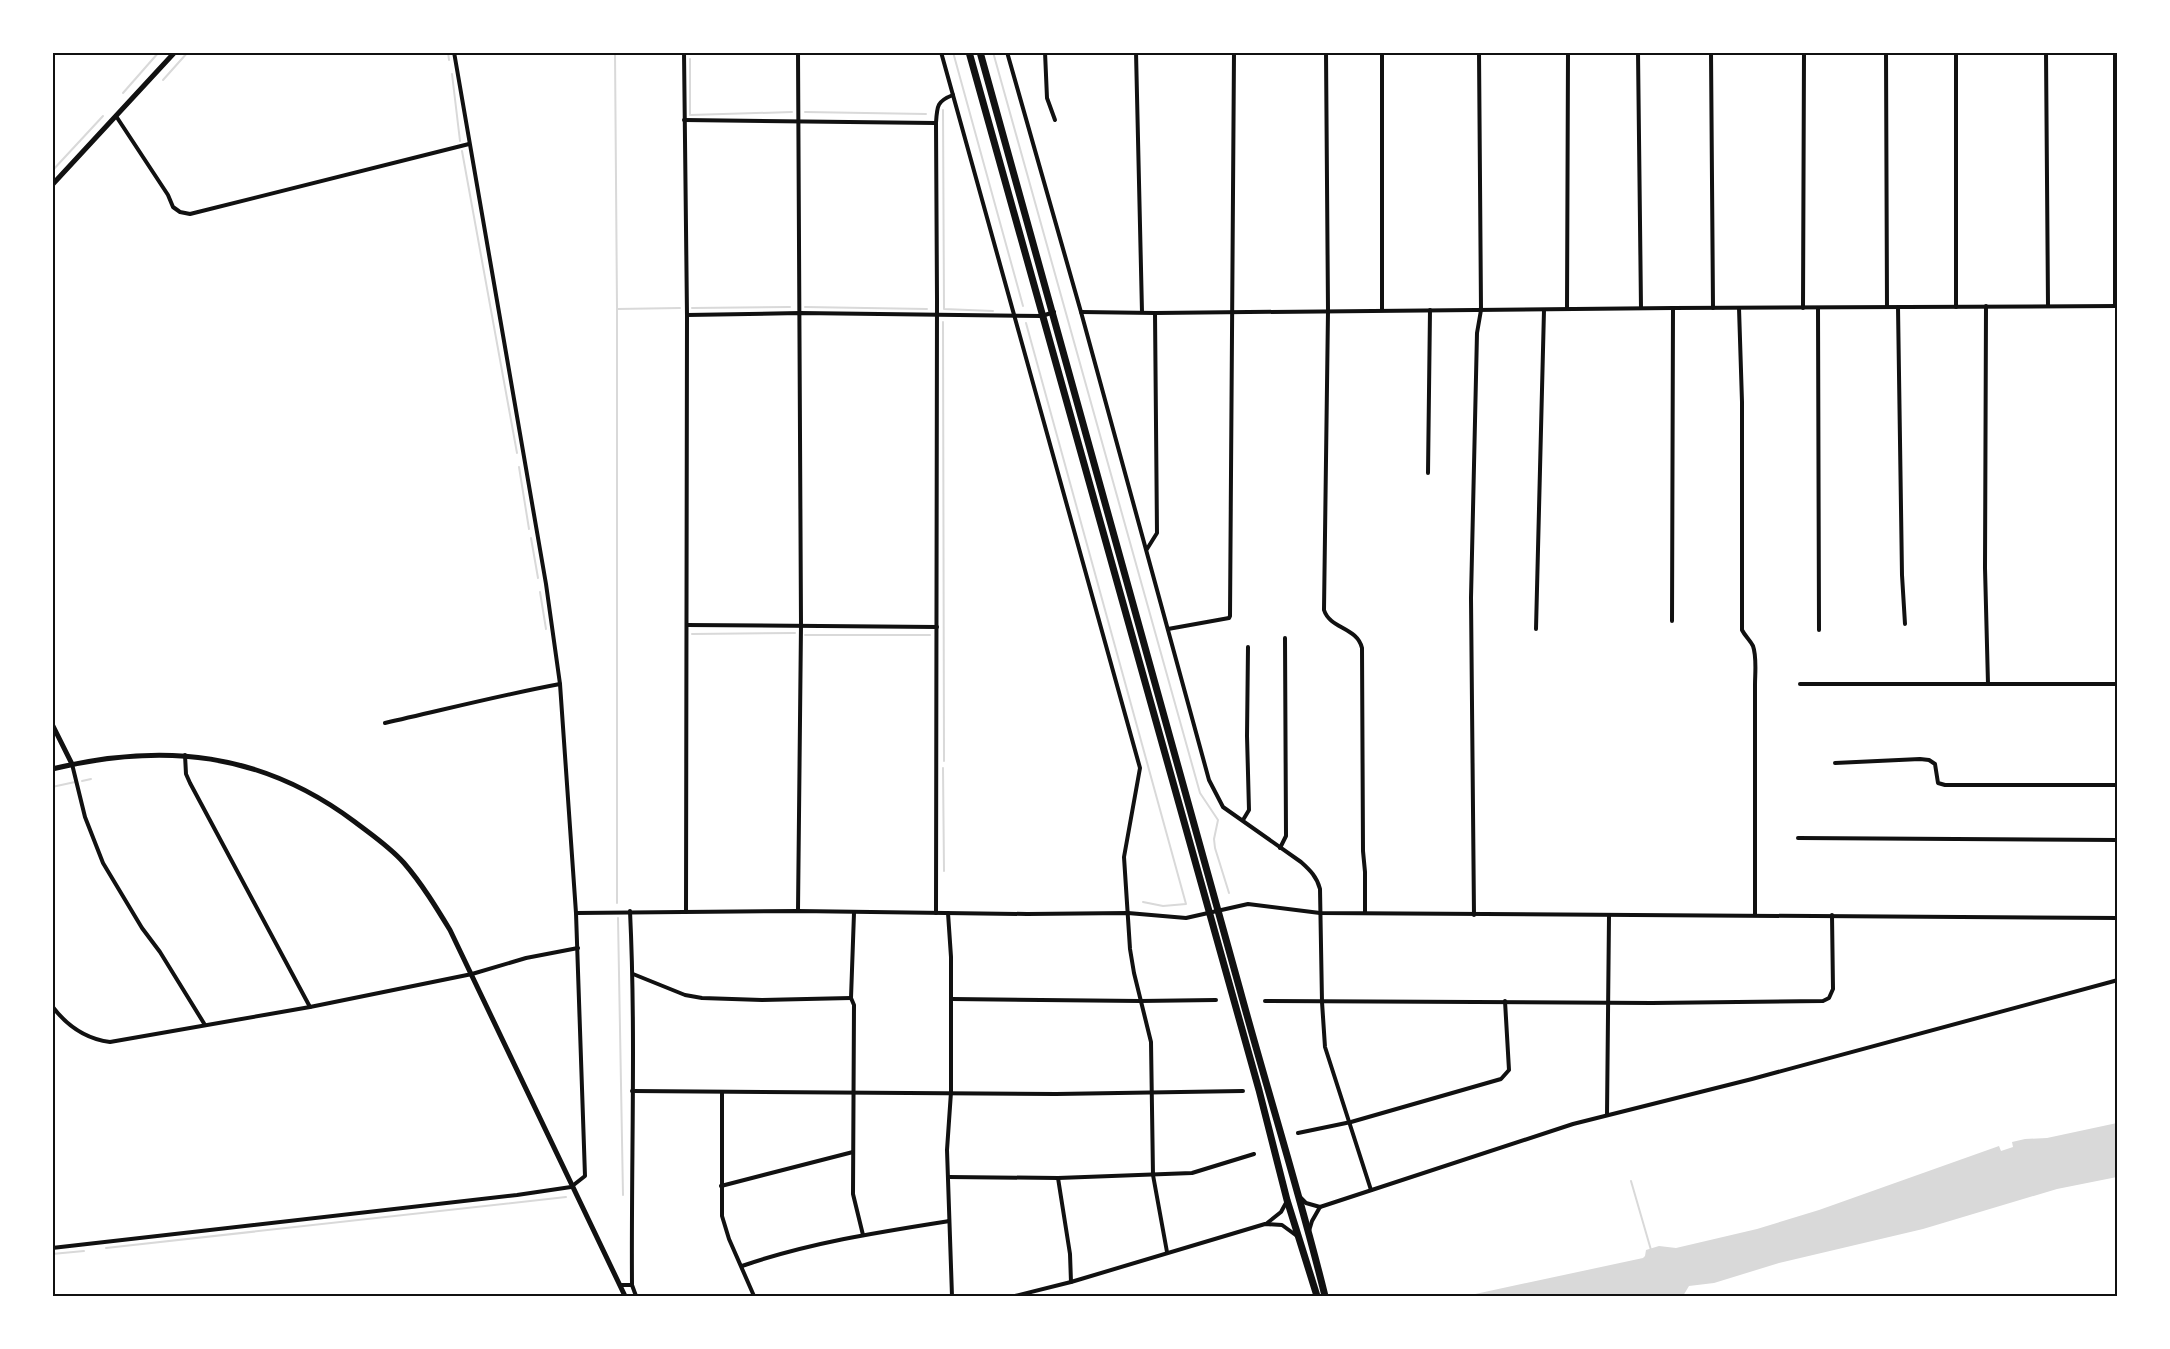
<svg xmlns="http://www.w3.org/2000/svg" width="2170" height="1349" font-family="'Open Sans',sans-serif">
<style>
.water{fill:#d9d9d9}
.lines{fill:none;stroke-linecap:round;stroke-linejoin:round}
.stream{stroke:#d9d9d9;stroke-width:2}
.minor{stroke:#111;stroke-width:4}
.tertiary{stroke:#111;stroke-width:5}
.primary{stroke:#111;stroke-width:7}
.neatline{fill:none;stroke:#111;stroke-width:2}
</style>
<rect width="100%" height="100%" fill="#fff"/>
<!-- water -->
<polygon class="water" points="2117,1123 2117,1177 2057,1189 1923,1229 1779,1263 1714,1283 1689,1286 1683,1296 1466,1296 1643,1258 1645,1256 1646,1250 1659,1246 1676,1248 1757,1229 1819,1210 1999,1146 2001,1151 2013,1147 2012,1142 2025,1139 2047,1138"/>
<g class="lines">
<!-- stream -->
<g class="stream">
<polyline points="448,52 449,60"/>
<polyline points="615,52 617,308"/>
<polyline points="953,52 1023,306"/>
<polyline points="993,52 1200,793 1218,820 1214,839 1215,848 1229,893"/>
<polyline points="690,59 690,115 792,112"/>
<polyline points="452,74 460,141"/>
<polyline points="163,80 188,52"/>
<polyline points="123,93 159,52"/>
<polyline points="943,110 944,309 993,311"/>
<polyline points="805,112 926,114"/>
<polyline points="462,151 517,453"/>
<polyline points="52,171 103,116"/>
<polyline points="805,307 927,309"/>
<polyline points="692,308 790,307"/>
<polyline points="943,322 944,761"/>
<polyline points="1026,323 1186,904 1163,906 1143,902"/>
<polyline points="519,467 529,529"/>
<polyline points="531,538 538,578"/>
<polyline points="540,592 546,629"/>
<polyline points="692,634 795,633"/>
<polyline points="805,635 930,635"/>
<polyline points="943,768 944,871"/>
<polyline points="82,781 91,779"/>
<polyline points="52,787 75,782"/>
<polyline points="617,903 617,309 680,308"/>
<polyline points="618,918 623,1195"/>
<polyline points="1631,1181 1651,1250"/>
<polyline points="106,1248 566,1197"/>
<polyline points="52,1254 84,1251"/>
</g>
<!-- minor -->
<g class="minor">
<polyline points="684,52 687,315 686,912"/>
<polyline points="798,52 801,625 798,911"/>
<polyline points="941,52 1140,768 1124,857 1130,949 1134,973 1151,1042 1153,1175 1167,1252"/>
<path d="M 1007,52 L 1081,312 L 1209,780 L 1223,807 L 1301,862 C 1310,870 1317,877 1320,889 L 1322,1002 L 1325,1047 L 1371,1190"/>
<polyline points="1045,52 1047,98 1055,120"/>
<polyline points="1136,52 1142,312"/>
<path d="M 1326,52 L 1328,311 L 1324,610 C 1330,629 1357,627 1362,648 L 1363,851 L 1365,872 L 1365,913"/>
<polyline points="1382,52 1382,310"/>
<polyline points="1638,52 1641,308"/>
<polyline points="1711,52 1713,308"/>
<polyline points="1886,52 1887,307"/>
<polyline points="2046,52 2048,306"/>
<polyline points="2115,52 2115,306"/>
<polyline points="116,116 168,195 173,207 180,212 190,214 469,144"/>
<polyline points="684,120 935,123"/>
<polyline points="1986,306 1985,568 1988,684"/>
<polyline points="1898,307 1902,575 1905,624"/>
<polyline points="1956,307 1956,52"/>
<path d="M 1739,308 L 1742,402 L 1742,630 C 1745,636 1750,640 1753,646 C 1757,657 1755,673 1755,685 L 1755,915"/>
<polyline points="1803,308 1804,52"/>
<polyline points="1818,308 1819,630"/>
<polyline points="1567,309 1568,52"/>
<polyline points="1081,312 1155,313 1673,308 2118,306"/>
<polyline points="687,315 800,313 1042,316 1054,312"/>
<polyline points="1428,473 1430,310"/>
<polyline points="1147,549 1157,533 1155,313"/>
<polyline points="1672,621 1673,308"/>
<polyline points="687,625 937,627"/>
<polyline points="1168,629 1229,618 1230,616 1234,52"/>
<polyline points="1536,629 1544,310"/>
<polyline points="1800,684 2118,684"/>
<path d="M 385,723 C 443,710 501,695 560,684"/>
<polyline points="185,755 186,774 190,783 310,1007"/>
<polyline points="1835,763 1920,759 1929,760 1935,764 1938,783 1945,785 2118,785"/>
<polyline points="72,764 85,817 103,863 142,928 160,952 205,1025"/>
<polyline points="1243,820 1249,810 1247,736 1248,647"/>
<polyline points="1798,838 2118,840"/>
<polyline points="1280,848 1286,836 1285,638"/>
<path d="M 630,911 C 636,1036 631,1160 632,1285 L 636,1296"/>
<polyline points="576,913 798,911 1027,914 1128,913 1186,918 1248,904 1320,913 2118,918"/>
<polyline points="854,913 851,998 854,1005 853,1194 863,1235"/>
<path d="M 936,913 L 937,299 L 936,123 C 937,106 937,101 953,95"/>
<polyline points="948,913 951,957 951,1092 947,1150 952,1296"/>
<polyline points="1474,915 1471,598 1477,333 1481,310 1479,52"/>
<polyline points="633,974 685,995 702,998 762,1000 851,998"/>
<polyline points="952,999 1140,1001 1216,1000"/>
<polyline points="1265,1001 1652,1003 1823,1001 1829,998 1833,989 1832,915"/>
<path d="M 52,1006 C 67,1026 86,1039 110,1042 L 310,1007 L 472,974 L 526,958 L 578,948"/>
<polyline points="632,1091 1056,1094 1243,1091"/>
<polyline points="722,1092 722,1216 729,1239 754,1296"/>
<polyline points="1607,1115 1609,916"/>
<polyline points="1298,1133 1351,1122 1501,1079 1509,1070 1505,1001"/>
<polyline points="949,1177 1058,1178 1192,1173 1254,1154"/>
<polyline points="1058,1178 1070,1254 1071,1282"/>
<polyline points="721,1186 853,1152"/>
<polyline points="1301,1198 1306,1203 1320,1207 1573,1124 1752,1079 2118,980"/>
<polyline points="1266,1224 1281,1212 1287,1201"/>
<polyline points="1309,1231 1312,1221 1320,1207"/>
<polyline points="52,1248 517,1195 571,1187 585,1176 576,913 560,684 546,584 454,52"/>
<path d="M 742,1266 C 808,1243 879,1232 949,1221"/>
<polyline points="621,1285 632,1285"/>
<polyline points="1015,1296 1071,1282 1265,1224 1282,1225 1297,1236"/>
</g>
<!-- tertiary -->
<g class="tertiary">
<polyline points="52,185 175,52"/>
<polyline points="52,724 72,764"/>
<path d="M 52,769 C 164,742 262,752 355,822 C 372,835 390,847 404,863 C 422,884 436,907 450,930 L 625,1296"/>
</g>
<!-- primary -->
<g class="primary">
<polyline points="969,52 1259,1090 1287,1200 1317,1296"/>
<path d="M 980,52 C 1069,365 1154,678 1240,990 C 1268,1093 1300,1194 1325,1296"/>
</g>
</g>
<!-- border -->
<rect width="2170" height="1349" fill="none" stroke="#ffffff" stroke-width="108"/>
<rect x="54" y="54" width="2062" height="1241" class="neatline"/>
</svg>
